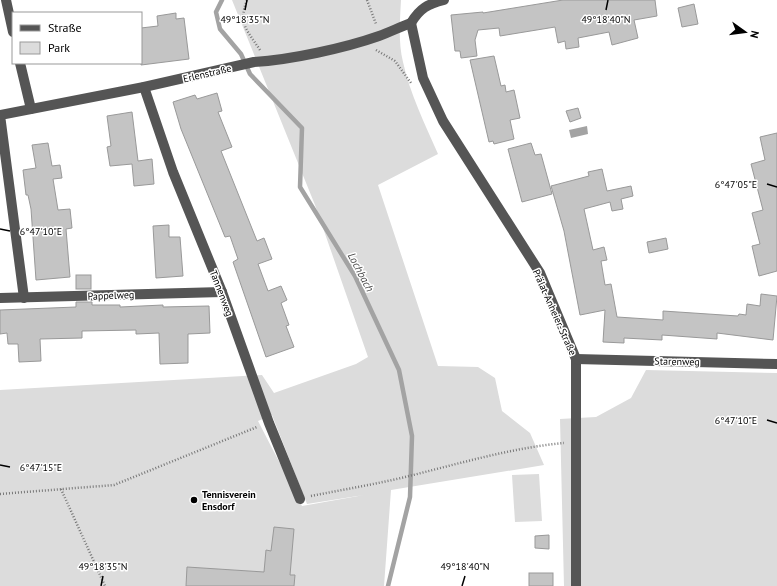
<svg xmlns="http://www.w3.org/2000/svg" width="777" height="586" font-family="'PT Sans',sans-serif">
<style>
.green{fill:#dcdcdc;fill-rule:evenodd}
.water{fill:#a3a3a3}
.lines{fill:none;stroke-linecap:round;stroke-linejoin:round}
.stream{stroke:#a3a3a3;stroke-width:4.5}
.building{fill:#c4c4c4;stroke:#999}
.path{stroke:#777;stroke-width:2.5;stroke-dasharray:1 2;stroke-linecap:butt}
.minor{stroke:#555;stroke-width:10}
.ticks{fill:none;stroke:#000;stroke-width:1.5}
.poi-dot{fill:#000;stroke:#fff;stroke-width:1.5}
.labels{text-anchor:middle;stroke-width:3;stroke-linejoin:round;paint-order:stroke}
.street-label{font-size:10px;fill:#000;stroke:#fff}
.poi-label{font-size:10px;font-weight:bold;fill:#000;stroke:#fff;text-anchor:start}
.water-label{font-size:11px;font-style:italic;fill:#444;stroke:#fff}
.ticks-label{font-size:10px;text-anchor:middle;fill:#000;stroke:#fff;stroke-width:3;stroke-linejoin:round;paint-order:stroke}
</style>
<rect width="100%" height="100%" fill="#fff"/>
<!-- green -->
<g class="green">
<path d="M 232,0 L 401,0 C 400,20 398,42 403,62 C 410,94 425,124 438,154 L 378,185 L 438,366 L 478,367 L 495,378 L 502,411 L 530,433 L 544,465 L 391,490 L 384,586 L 0,586 L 0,390 L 262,375 L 274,393 L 356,364 L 368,357 L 315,205 ZM 272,415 L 307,504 L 364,495 L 302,506 L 258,421 Z"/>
<polygon points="646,370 777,373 777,586 564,586 560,419 596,417 631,398"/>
<polygon points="539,474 542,521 515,522 512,475"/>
</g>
<!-- water -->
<polygon class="water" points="587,126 588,134 571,138 569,130"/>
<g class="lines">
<!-- stream -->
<polyline class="stream" points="222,0 216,12 220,29 241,54 250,74 302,128 300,187 355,276 399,370 412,436 410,497 388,586"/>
</g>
<!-- building -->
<g class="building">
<polygon points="563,0 655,0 657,16 634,20 638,38 612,45 609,32 578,38 579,47 566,49 565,41 558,43 555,27 500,36 499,28 478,30 475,40 477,56 461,58 460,51 455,51 451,15 483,12 483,13"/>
<polygon points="694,4 698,24 682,27 678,8"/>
<polygon points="176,13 176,19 184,18 189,59 141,65 141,28 158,26 157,16"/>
<polygon points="494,56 501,86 505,85 506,92 514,90 520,118 510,120 514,139 494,144 493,141 489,142 470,60"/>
<polygon points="217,93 222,111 218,112 232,147 221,151 257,241 264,238 272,259 258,264 268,291 281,286 287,300 281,303 289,325 286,326 294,347 266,357 233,262 238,259 230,236 225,237 181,129 173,102 195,95 197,99"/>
<polygon points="578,108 581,118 570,122 566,111"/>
<polygon points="132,112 138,161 152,159 154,184 134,186 132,164 110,166 107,147 111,146 107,116"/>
<polygon points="777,133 777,271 759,276 752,246 760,244 752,213 763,210 751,164 765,160 760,137"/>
<polygon points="48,143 52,166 60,165 62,178 53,179 58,210 70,209 72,228 66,229 70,277 36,280 31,209 28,195 26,195 23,170 36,168 32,145"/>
<polygon points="531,143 535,155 541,154 552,194 522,202 508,149"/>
<polygon points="602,169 607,191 631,186 633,196 621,199 623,209 612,211 610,202 584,209 593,250 604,247 607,260 601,261 605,285 611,284 617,317 663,320 663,311 738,316 739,314 746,315 747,304 760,306 761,294 777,296 773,340 717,333 717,339 662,335 662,340 624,338 624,343 603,342 605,310 580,315 564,231 551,186 589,176 588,172"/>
<polygon points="169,225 169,237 180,237 183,276 156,278 153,226"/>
<polygon points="666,238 668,249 649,253 647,242"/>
<rect x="76" y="275" width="15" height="14"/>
<polygon points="76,302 92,302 92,305 120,305 120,307 163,305 163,307 209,306 210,333 188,334 188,363 160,364 159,333 136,334 136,330 82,331 82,338 40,339 41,361 19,362 18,344 8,344 7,333 0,334 0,310 76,307"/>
<polygon points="274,527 294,529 290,575 295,575 294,586 186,586 187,567 264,572 266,550 271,551"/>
<polygon points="549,535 549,549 535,548 535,536"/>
<rect x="529" y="573" width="24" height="13"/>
</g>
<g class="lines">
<!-- path -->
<g class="path">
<path d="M 247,0 C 238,24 247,30 260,50"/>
<polyline points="367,0 376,24"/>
<polyline points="376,50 395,61 411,83"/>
<polyline points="61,489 105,586"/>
<polyline points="0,494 114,485 257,427"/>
<path d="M 311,496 C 341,490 371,485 401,478 C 455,465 509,448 564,443"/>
</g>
<!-- minor -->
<g class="minor">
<polyline points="6,0 13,32"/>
<polyline points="411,23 423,78 443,121 540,273 576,359 576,586"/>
<path d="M 411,23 C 420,8 428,4 444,0"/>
<polyline points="20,63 31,109"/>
<polyline points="144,87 173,172 222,292 269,423 300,499"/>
<polyline points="0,298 222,292"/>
<path d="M 24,298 L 0,115 L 144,87 L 254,62 C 290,60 345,48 379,36 C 390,32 400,27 411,23"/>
<polyline points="576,359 777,364"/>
</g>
</g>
<!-- ticks -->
<path class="ticks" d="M 245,10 L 247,0M 606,10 L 608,0M 767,184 L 777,187M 0,229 L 10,231M 767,420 L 777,423M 0,465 L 10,467M 101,586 L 103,576M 462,586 L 465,576"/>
<!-- markers -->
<circle class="poi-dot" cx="194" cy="500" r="4"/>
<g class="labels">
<!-- street labels -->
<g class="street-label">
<text transform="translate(207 73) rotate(-13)" y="4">Erlenstraße</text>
<text transform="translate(222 293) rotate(69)" y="4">Tannenweg</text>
<text transform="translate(111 295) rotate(-2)" y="4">Pappelweg</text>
<text transform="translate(555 312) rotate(66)" y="4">Prälat-Anheier-Straße</text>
<text transform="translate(677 361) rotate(1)" y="4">Starenweg</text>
</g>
<!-- poi labels -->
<g class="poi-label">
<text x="202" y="498">Tennisverein<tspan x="202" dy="12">Ensdorf</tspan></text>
</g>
<!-- water labels -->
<g class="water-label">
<text transform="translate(361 272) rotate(62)" y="4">Lochbach</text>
</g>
</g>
<g class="ticks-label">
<text x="245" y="23">49°18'35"N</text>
<text x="606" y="23">49°18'40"N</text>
<text x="736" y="188">6°47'05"E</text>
<text x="41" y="235">6°47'10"E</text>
<text x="736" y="424">6°47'10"E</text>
<text x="41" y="471">6°47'15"E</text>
<text x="103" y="570">49°18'35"N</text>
<text x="465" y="570">49°18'40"N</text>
</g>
<!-- legend -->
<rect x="12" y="12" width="130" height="52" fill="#ffffff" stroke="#999999"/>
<rect x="20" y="25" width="20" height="6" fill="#555555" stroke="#999999"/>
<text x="48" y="32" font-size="12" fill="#000000">Straße</text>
<rect x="20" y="42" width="20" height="12" fill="#dcdcdc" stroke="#999999"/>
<text x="48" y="52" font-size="12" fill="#000000">Park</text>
<!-- north arrow -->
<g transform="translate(745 32) rotate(104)" stroke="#ffffff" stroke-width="3" paint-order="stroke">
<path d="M0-3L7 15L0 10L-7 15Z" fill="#000000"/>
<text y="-6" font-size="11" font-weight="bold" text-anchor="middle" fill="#000000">N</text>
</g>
</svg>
